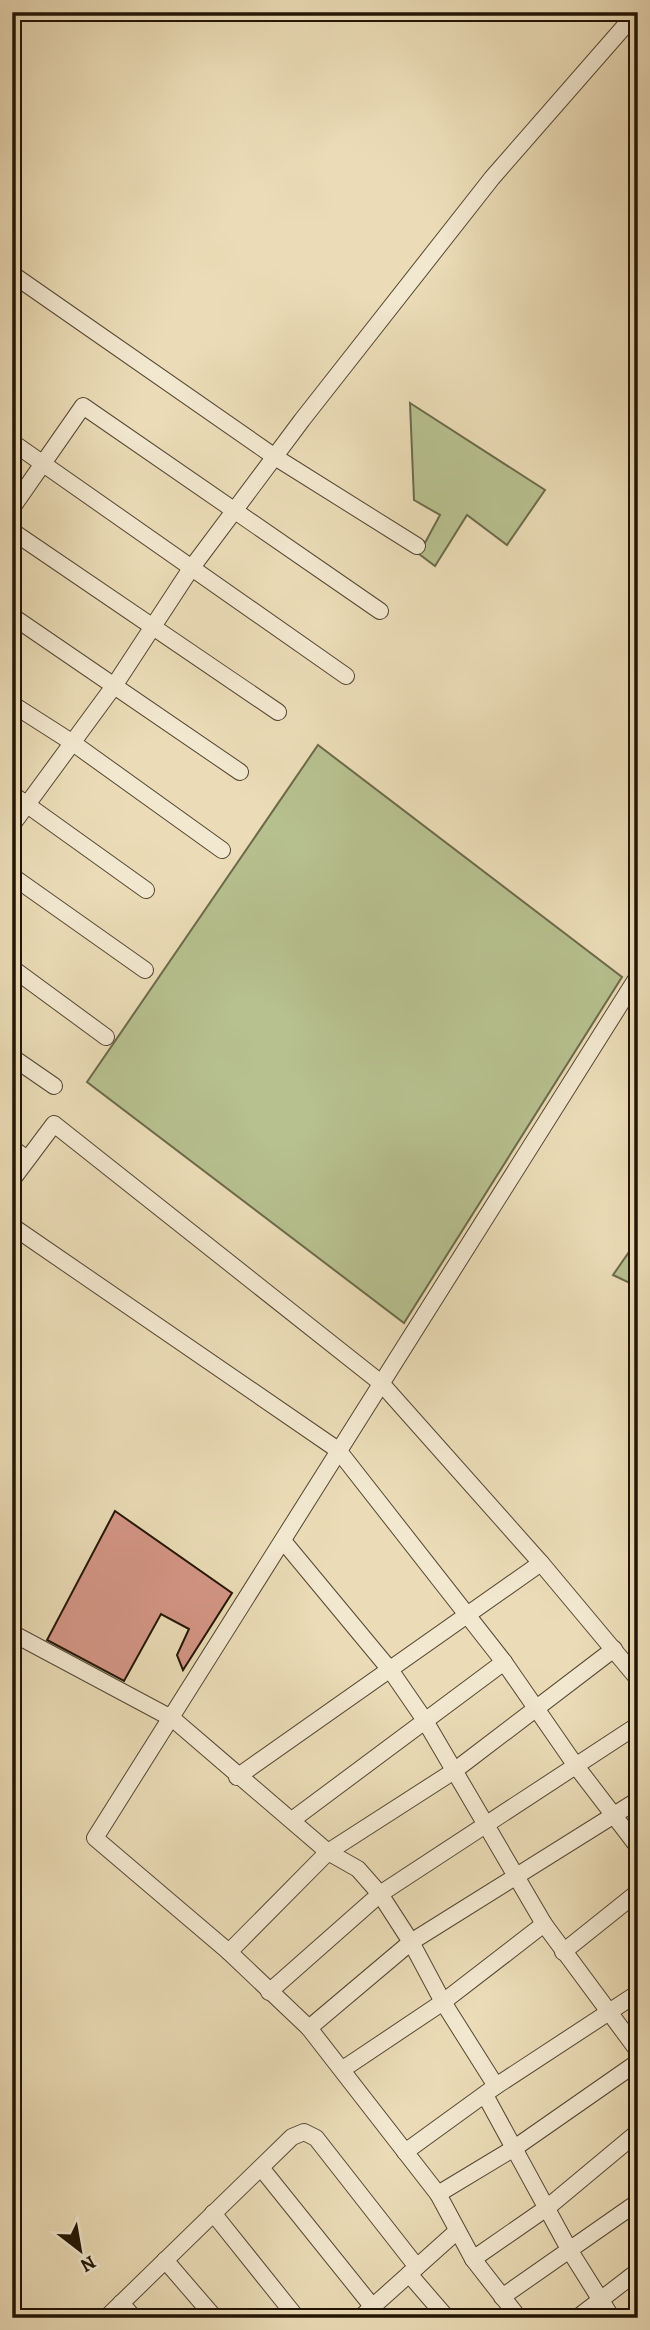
<svg xmlns="http://www.w3.org/2000/svg" width="650" height="2330" font-family="Alegreya,serif">
<style>
.green{fill:#b7c08f;stroke:#6c6a4a;stroke-width:2}
.building{fill:#d49686;stroke:#221505;stroke-width:2}
.lines{fill:none;stroke-linecap:round;stroke-linejoin:round}
.minor-casing{stroke:#544732;stroke-width:18}
.minor{stroke:#f2e8d0;stroke-width:16}
</style>
<rect width="100%" height="100%" fill="#ebdcb7"/>
<filter id="stains"><feTurbulence type="fractalNoise" baseFrequency=".00286" numOctaves="4"/><feColorMatrix values="0 0 0 0 .2 0 0 0 0 .09 0 0 0 0 .02 0 0 0 .5 -.17"/></filter>
<radialGradient id="worn" r=".72"><stop offset=".6" stop-color="#630" stop-opacity="0"/><stop offset="1" stop-color="#630" stop-opacity=".3"/></radialGradient>
<!-- green -->
<g class="green">
<polygon points="410,403 545,490 507,545 467,515 435,566 419,554 440,515 414,500"/>
<polygon points="318,745 622,977 404,1323 87,1082"/>
<polygon points="638,1239 638,1285 636,1286 613,1275"/>
</g>
<!-- building -->
<polygon class="building" points="115,1511 232,1593 183,1670 177,1655 189,1629 161,1614 124,1681 47,1640"/>
<g class="lines">
<defs>
<g id="minor">
<polyline points="12,274 275,457 417,546"/>
<polyline points="12,442 346,676"/>
<polyline points="12,508 83,406 380,611"/>
<polyline points="12,531 278,712"/>
<polyline points="12,616 240,772"/>
<polyline points="12,704 73,743 222,850"/>
<polyline points="12,794 146,890"/>
<polyline points="12,825 114,686 190,570 302,420 492,178 637,12"/>
<polyline points="12,876 145,970"/>
<polyline points="12,968 106,1037"/>
<polyline points="12,1057 54,1086"/>
<polyline points="12,1148 27,1159"/>
<polyline points="12,1180 54,1124 381,1383 541,1563 638,1679"/>
<polyline points="12,1226 338,1450 504,1662 576,1766 638,1847"/>
<polyline points="284,1542 391,1671 424,1719 544,1924 638,2051"/>
<polyline points="12,1633 173,1719 328,1852 358,1869 380,1894 411,1942 443,2002 496,2086"/>
<polyline points="237,1777 541,1563"/>
<polyline points="292,1820 504,1662"/>
<polyline points="229,1952 328,1852 454,1771 614,1649"/>
<polyline points="563,1952 638,1892"/>
<polyline points="269,1992 380,1894 638,1725"/>
<polyline points="309,2028 411,1942 638,1800"/>
<polyline points="343,2069 443,2002 544,1924"/>
<polyline points="485,2095 570,2251 612,2318"/>
<polyline points="405,2152 496,2086 638,1993"/>
<polyline points="262,2169 372,2306"/>
<polyline points="438,2194 516,2147 638,2062"/>
<polyline points="213,2213 297,2318"/>
<polyline points="473,2259 548,2207 638,2132"/>
<polyline points="165,2260 215,2318"/>
<polyline points="409,2274 447,2318"/>
<polyline points="502,2297 638,2202"/>
<polyline points="121,2303 134,2318"/>
<polyline points="106,2318 292,2137 304,2132 316,2138 417,2267"/>
<polyline points="360,2318 456,2232"/>
<polyline points="519,2318 473,2259 438,2194 309,2028 229,1952 95,1838 638,976"/>
<polyline points="577,2318 638,2271"/>
</g>
</defs>
<!-- minor casing -->
<use href="#minor" class="minor-casing"/>
<!-- minor -->
<use href="#minor" class="minor"/>
</g>
<!-- margin -->
<rect width="650" height="2330" fill="none" stroke="#ebdcb7" stroke-width="42"/>
<rect x="14" y="14" width="622" height="2302" fill="none" stroke="#221505" stroke-width="3.5"/>
<rect x="21" y="21" width="608" height="2288" fill="none" stroke="#221505" stroke-width="2"/>
<!-- north arrow -->
<g transform="translate(80 2250) rotate(149)" stroke="#f2e8d0" stroke-width="5" paint-order="stroke">
<path d="M0-5L12 26L0 18L-12 26Z" fill="#221505"/>
<text y="-10" font-size="19" font-weight="bold" text-anchor="middle" fill="#221505">N</text>
</g>
<rect width="100%" height="100%" filter="url(#stains)"/>
<rect width="100%" height="100%" fill="url(#worn)"/>
</svg>
